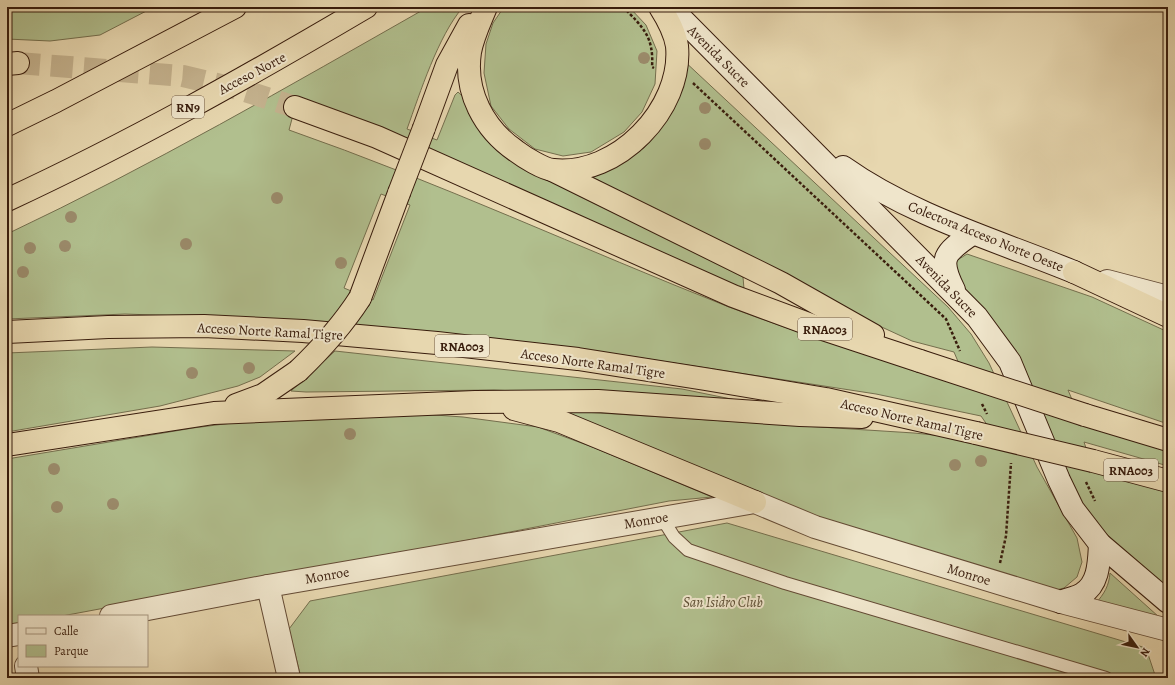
<svg xmlns="http://www.w3.org/2000/svg" width="1175" height="685" font-family="Alegreya,serif">
<style>
.green{fill:#b1bf8e;stroke:#746e4d;fill-rule:evenodd}
.lines{fill:none;stroke-linecap:round;stroke-linejoin:round}
.motorway-tunnel{stroke:#c4b28e;stroke-width:22;stroke-dasharray:22 11;stroke-linecap:butt}
.service-casing{stroke:#644b35;stroke-width:14}
.minor-casing{stroke:#644b35;stroke-width:24}
.tertiary-casing{stroke:#644b35;stroke-width:24}
.secondary-casing{stroke:#381c0c;stroke-width:24}
.motorway-casing{stroke:#381c0c;stroke-width:24}
.path{stroke:#381c0c;stroke-width:2.5;stroke-dasharray:3 2;stroke-linecap:butt}
.service{stroke:#efe5cb;stroke-width:12}
.minor{stroke:#efe5cb;stroke-width:22}
.tertiary{stroke:#efe5cb;stroke-width:22}
.secondary{stroke:#efe5cb;stroke-width:22}
.motorway{stroke:#e7d7af;stroke-width:22}
.motorway-bridge-casing{stroke:#381c0c;stroke-width:24;stroke-linecap:butt}
.motorway-bridge{stroke:#e7d7af;stroke-width:22}
.tree{fill:#9b8b6b}
.labels{text-anchor:middle;stroke-width:4;stroke-linejoin:round;paint-order:stroke}
.shield{fill:#efe5cb;stroke:#6f5845;stroke-width:1}
.shield-label{font-size:13px;font-weight:bold;fill:#381c0c}
.street-label{font-size:14px;fill:#381c0c;stroke:#efe5cb}
.park-label{font-size:14px;font-style:italic;fill:#5c4d33;stroke:#efe5cb}
</style>
<rect width="100%" height="100%" fill="#e7d7af"/>
<filter id="stains"><feTurbulence type="fractalNoise" baseFrequency=".005" numOctaves="4"/><feColorMatrix values="0 0 0 0 .2 0 0 0 0 .09 0 0 0 0 .02 0 0 0 .5 -.17"/></filter>
<radialGradient id="worn" r=".72"><stop offset=".6" stop-color="#630" stop-opacity="0"/><stop offset="1" stop-color="#630" stop-opacity=".3"/></radialGradient>
<!-- green -->
<g class="green">
<polygon points="7,7 154,7 100,35 50,41 7,39"/>
<path d="M 428,7 L 463,7 C 438,36 420,93 407,129 L 437,140 L 455,95 L 458,92 L 553,181 L 743,277 L 744,289 L 296,104 L 289,130 C 438,182 582,249 729,307 C 807,337 888,360 968,385 L 954,352 L 912,341 L 873,323 L 584,178 L 607,170 L 644,148 L 663,123 L 682,59 L 948,307 L 971,334 L 989,363 L 1037,467 L 1077,538 L 1082,562 L 1077,577 L 1064,588 L 1049,592 L 768,501 L 563,412 L 568,411 L 914,433 L 963,438 L 1001,445 L 981,416 L 876,394 L 622,355 L 238,318 L 125,314 L 7,319 L 7,234 C 151,166 289,86 428,7 ZM 381,194 L 410,205 L 373,300 L 344,288 Z"/>
<polygon points="504,7 629,7 646,25 657,51 655,84 642,112 624,132 591,152 563,156 535,149 509,129 491,106 484,73 486,44 493,23"/>
<polygon points="967,254 1092,297 1168,332 1168,424 1068,390 1081,421 1168,446 1168,466 1084,442 1092,466 1168,489 1168,588 1103,532 1068,485 954,279 956,261"/>
<polygon points="152,347 295,351 260,377 238,386 160,406 7,432 7,353"/>
<polygon points="335,351 682,389 746,402 494,390 306,392 291,391"/>
<polygon points="393,412 463,417 538,427 595,448 712,497 669,501 474,539 62,616 19,616 19,624 7,626 7,459 193,428 287,416"/>
<polygon points="727,523 1146,648 1156,678 301,678 289,629 310,601"/>
<path d="M 1110,573 L 1159,617 L 1096,603 C 1104,594 1109,586 1110,573 Z"/>
</g>
<g class="lines">
<!-- motorway-tunnel -->
<polyline class="motorway-tunnel" points="18,63 183,76 242,90 295,107"/>
<defs>
<polyline id="service" points="662,518 674,537 688,550 785,583 1106,678"/>
<g id="minor">
<polyline points="268,586 289,678"/>
<polyline points="26,666 28,678"/>
</g>
<g id="tertiary">
<polyline points="1107,281 1168,297"/>
<polyline points="111,616 268,586 755,502 815,527 1061,602 1168,630"/>
<polyline points="7,636 19,634"/>
</g>
<g id="secondary">
<polyline points="670,7 977,317 1010,362 1059,480 1073,509 1100,544 1168,602"/>
<path d="M 843,167 C 912,216 996,240 1074,272"/>
<path d="M 954,290 C 938,258 944,253 972,234"/>
<path d="M 1061,602 C 1067,599 1076,598 1082,594 C 1099,584 1099,562 1100,544"/>
</g>
<g id="motorway">
<path d="M 486,7 C 480,22 473,36 470,52 C 464,92 484,129 516,151 C 524,157 543,169 553,170 C 617,177 683,109 677,46 C 675,33 667,18 660,7"/>
<polyline points="7,64 18,63"/>
<polyline points="295,107 377,137 733,296 814,326 920,361"/>
<polyline points="7,125 56,101 235,7"/>
<polyline points="424,128 447,65 469,25"/>
<polyline points="552,170 781,283 873,335"/>
<path d="M 7,200 C 130,143 249,76 366,7"/>
<polyline points="1074,272 1168,316"/>
<polyline points="360,298 399,193"/>
<polyline points="7,332 108,327 204,326 303,331 437,343 578,359 705,379 826,399 976,433"/>
<polyline points="236,405 263,395 298,371"/>
<polyline points="514,409 559,421 755,502"/>
<polyline points="1085,415 1168,440"/>
<polyline points="7,445 214,413 475,402 598,401 800,415 862,417"/>
<polyline points="1093,461 1168,481"/>
</g>
</defs>
<!-- service casing -->
<use href="#service" class="service-casing"/>
<!-- minor casing -->
<use href="#minor" class="minor-casing"/>
<!-- tertiary casing -->
<use href="#tertiary" class="tertiary-casing"/>
<!-- secondary casing -->
<use href="#secondary" class="secondary-casing"/>
<!-- motorway casing -->
<use href="#motorway" class="motorway-casing"/>
<!-- path -->
<g class="path">
<path d="M 623,7 C 643,27 654,37 652,67 L 654,68"/>
<polyline points="693,83 946,319 960,351"/>
<polyline points="982,404 987,414"/>
<polyline points="1086,482 1095,501"/>
<polyline points="1000,563 1006,536 1011,463"/>
</g>
<!-- service -->
<use href="#service" class="service"/>
<!-- minor -->
<use href="#minor" class="minor"/>
<!-- tertiary -->
<use href="#tertiary" class="tertiary"/>
<!-- secondary -->
<use href="#secondary" class="secondary"/>
<!-- motorway -->
<use href="#motorway" class="motorway"/>
<defs>
<g id="motorway-bridge">
<polyline points="399,193 424,128"/>
<polyline points="920,361 1085,415"/>
<path d="M 298,371 C 322,348 342,326 360,298"/>
<polyline points="976,433 1093,461"/>
</g>
</defs>
<!-- motorway-bridge casing -->
<use href="#motorway-bridge" class="motorway-bridge-casing"/>
<!-- motorway-bridge -->
<use href="#motorway-bridge" class="motorway-bridge"/>
</g>
<!-- trees -->
<g class="tree">
<circle cx="644" cy="58" r="6"/>
<circle cx="705" cy="108" r="6"/>
<circle cx="705" cy="144" r="6"/>
<circle cx="277" cy="198" r="6"/>
<circle cx="71" cy="217" r="6"/>
<circle cx="186" cy="244" r="6"/>
<circle cx="65" cy="246" r="6"/>
<circle cx="30" cy="248" r="6"/>
<circle cx="341" cy="263" r="6"/>
<circle cx="23" cy="272" r="6"/>
<circle cx="249" cy="368" r="6"/>
<circle cx="192" cy="373" r="6"/>
<circle cx="350" cy="434" r="6"/>
<circle cx="981" cy="461" r="6"/>
<circle cx="955" cy="465" r="6"/>
<circle cx="54" cy="469" r="6"/>
<circle cx="113" cy="504" r="6"/>
<circle cx="57" cy="507" r="6"/>
</g>
<g class="labels">
<!-- shield labels -->
<g class="shield">
<rect x="172" y="96" width="32" height="22" rx="3"/>
<rect x="798" y="318" width="54" height="22" rx="3"/>
<rect x="435" y="335" width="54" height="22" rx="3"/>
<rect x="1104" y="459" width="54" height="22" rx="3"/>
</g>
<g class="shield-label">
<text x="188" y="112">RN9</text>
<text x="825" y="334">RNA003</text>
<text x="462" y="351">RNA003</text>
<text x="1131" y="475">RNA003</text>
</g>
<!-- street labels -->
<g class="street-label">
<text transform="translate(719 56) rotate(45)" y="5">Avenida Sucre</text>
<text transform="translate(252 73) rotate(-28)" y="5">Acceso Norte</text>
<text transform="translate(986 236) rotate(22)" y="5">Colectora Acceso Norte Oeste</text>
<text transform="translate(947 286) rotate(46)" y="5">Avenida Sucre</text>
<text transform="translate(270 331) rotate(3)" y="5">Acceso Norte Ramal Tigre</text>
<text transform="translate(593 363) rotate(8)" y="5">Acceso Norte Ramal Tigre</text>
<text transform="translate(912 419) rotate(13)" y="5">Acceso Norte Ramal Tigre</text>
<text transform="translate(646 520) rotate(-10)" y="5">Monroe</text>
<text transform="translate(969 574) rotate(17)" y="5">Monroe</text>
<text transform="translate(327 575) rotate(-10)" y="5">Monroe</text>
</g>
<!-- park labels -->
<g class="park-label">
<text x="723" y="607">San Isidro Club</text>
</g>
</g>
<!-- margin -->
<rect width="1175" height="685" fill="none" stroke="#e7d7af" stroke-width="24"/>
<rect x="8" y="8" width="1159" height="669" fill="none" stroke="#381c0c" stroke-width="2"/>
<rect x="12" y="12" width="1151" height="661" fill="none" stroke="#381c0c"/>
<!-- legend -->
<rect x="18" y="615" width="130" height="52" fill="#efe5cb" stroke="#a6957f"/>
<rect x="26" y="628" width="20" height="6" fill="#efe5cb" stroke="#a6957f"/>
<text x="54" y="635" font-size="12" fill="#381c0c">Calle</text>
<rect x="26" y="645" width="20" height="12" fill="#b1bf8e" stroke="#a6957f"/>
<text x="54" y="655" font-size="12" fill="#381c0c">Parque</text>
<!-- north arrow -->
<g transform="translate(1137 647) rotate(123)" stroke="#efe5cb" stroke-width="3" paint-order="stroke">
<path d="M0-3L7 15L0 10L-7 15Z" fill="#381c0c"/>
<text y="-6" font-size="11" font-weight="bold" text-anchor="middle" fill="#381c0c">N</text>
</g>
<rect width="100%" height="100%" filter="url(#stains)"/>
<rect width="100%" height="100%" fill="url(#worn)"/>
</svg>
